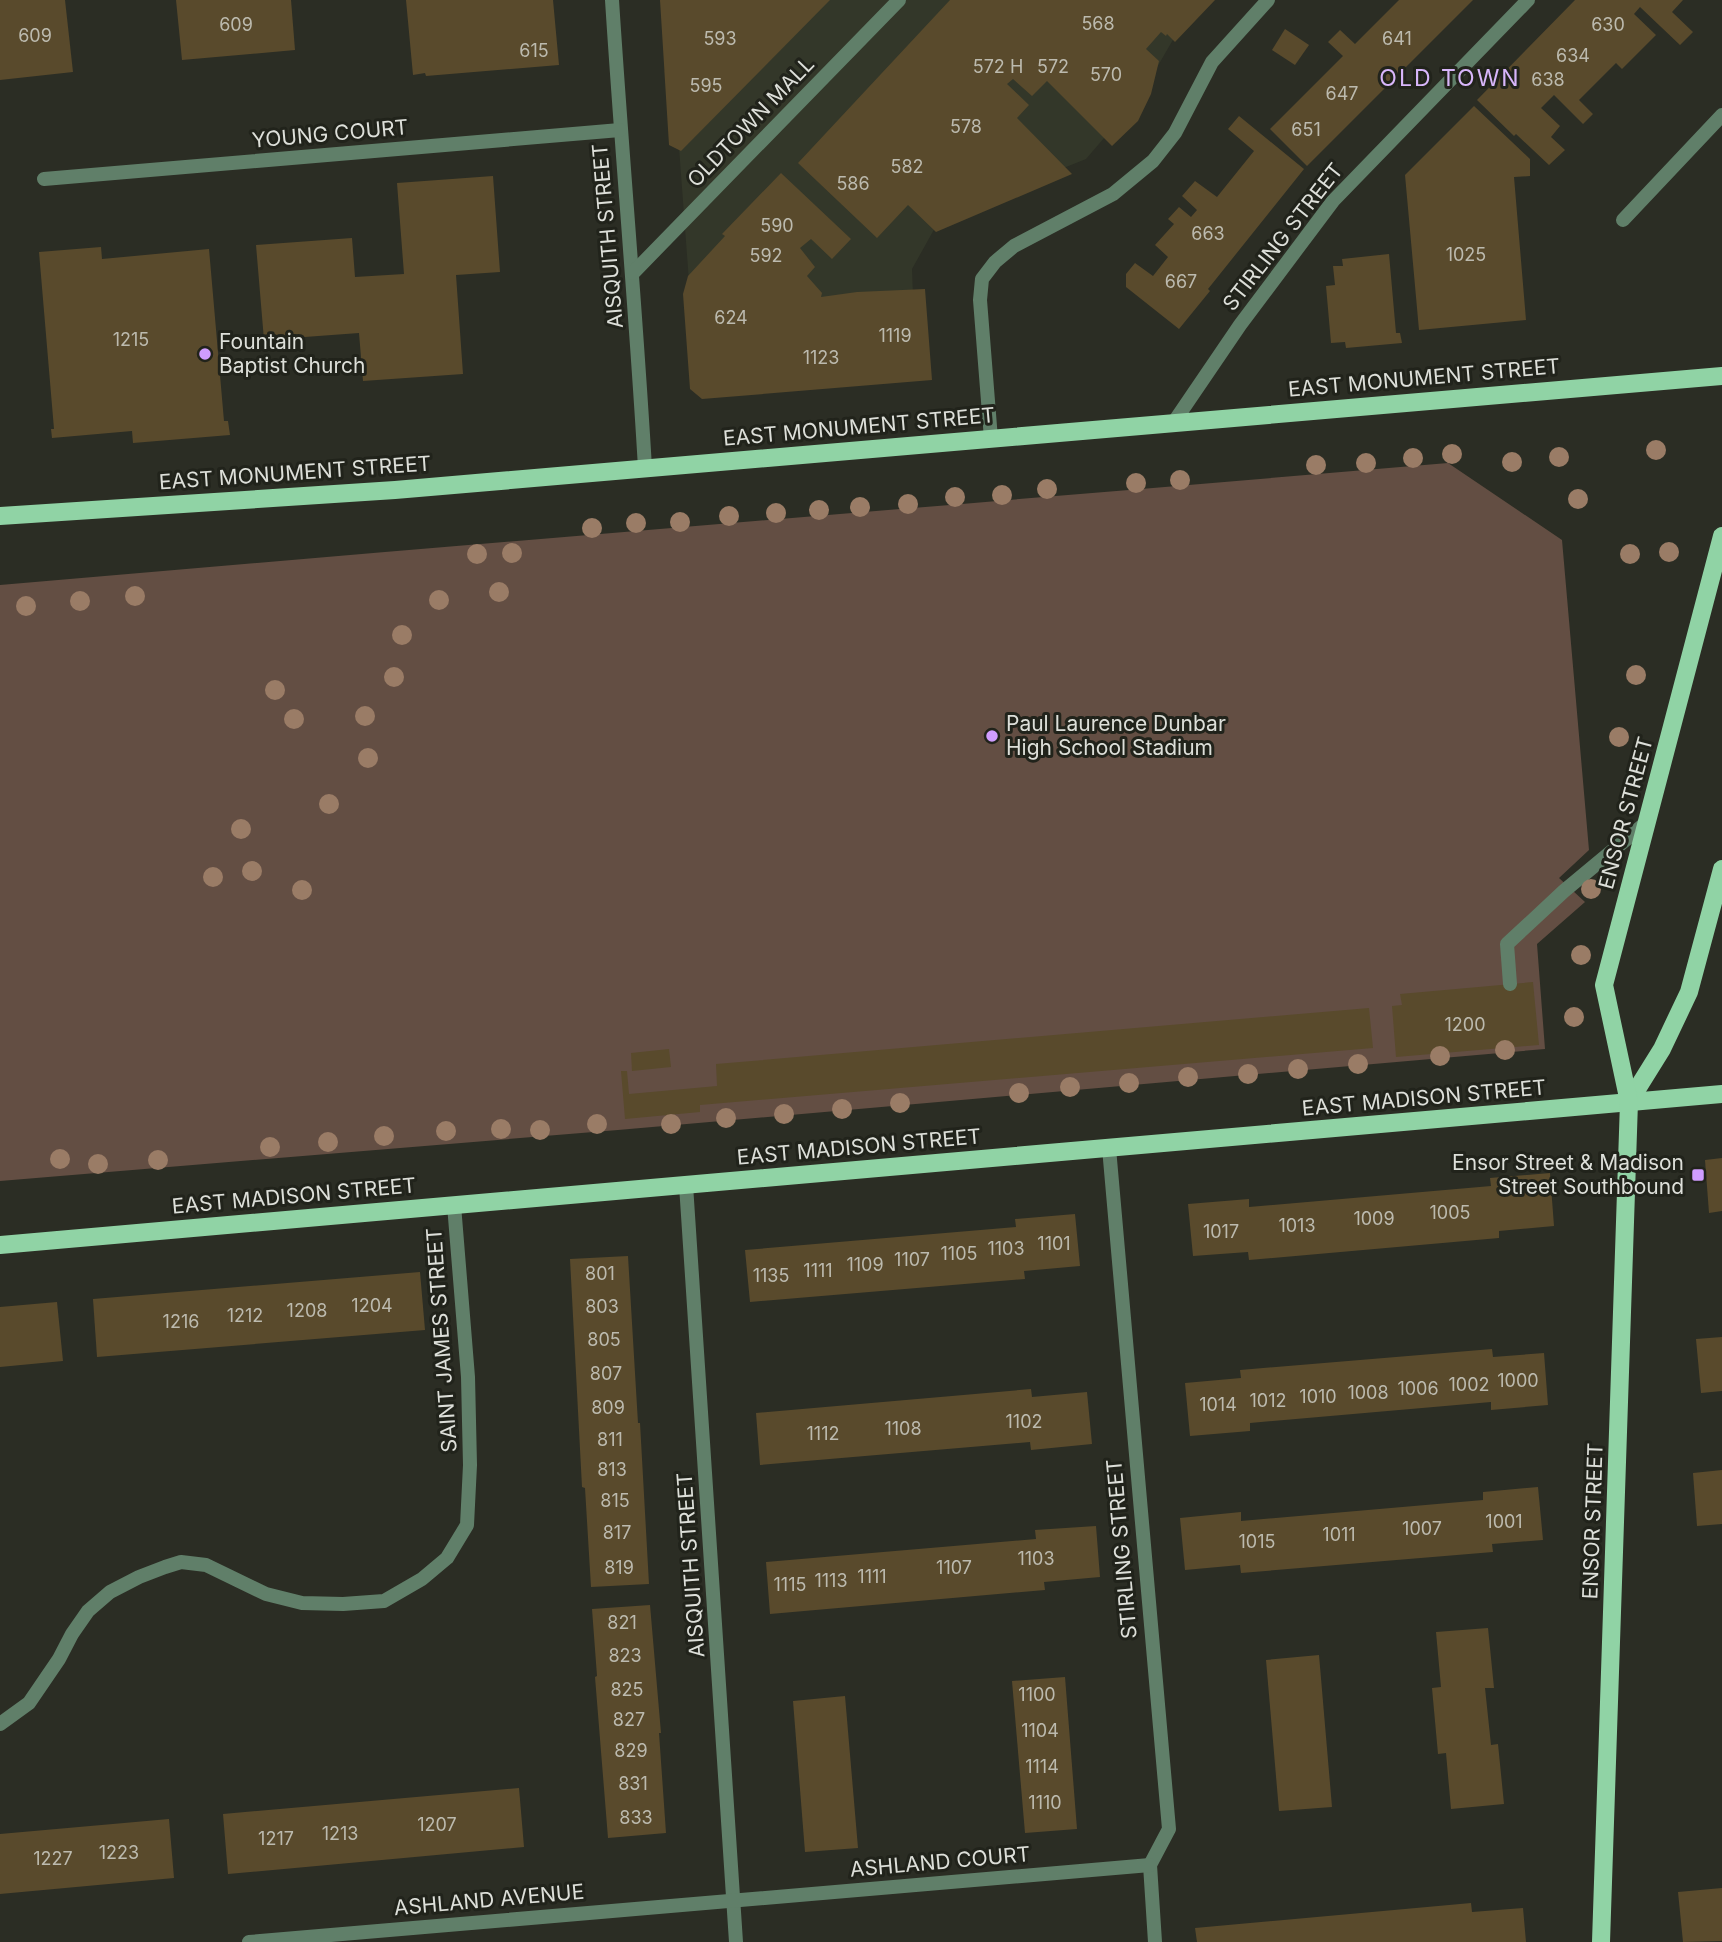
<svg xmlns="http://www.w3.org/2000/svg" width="1722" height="1942" font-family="Inter,sans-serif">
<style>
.built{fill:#333729}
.green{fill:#634e43}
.building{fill:#594a2c}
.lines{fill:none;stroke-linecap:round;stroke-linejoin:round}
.lane{stroke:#607f69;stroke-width:14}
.street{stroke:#607f69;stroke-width:14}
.primary{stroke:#90d3a5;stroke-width:18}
.tree{fill:#9a7c66}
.poi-dot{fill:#d09dff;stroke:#21231b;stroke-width:2.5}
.labels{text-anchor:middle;stroke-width:6;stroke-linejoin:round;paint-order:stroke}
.number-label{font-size:18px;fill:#bcbaae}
.street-label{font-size:21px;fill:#dddfd9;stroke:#21231b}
.poi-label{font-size:21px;fill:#dddfd9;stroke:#21231b;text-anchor:start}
.neighbourhood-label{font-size:23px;letter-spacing:2px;fill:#d8b6fa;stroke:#21231b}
</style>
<rect width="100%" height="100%" fill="#2b2d24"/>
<!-- built -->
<polygon class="built" points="668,0 1196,0 1141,95 1086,159 941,217 912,269 916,376 697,389"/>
<!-- green -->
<path class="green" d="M 1448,463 L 1562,540 L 1589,850 L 1559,878 L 1585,902 L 1537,944 L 1545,1049 L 618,1130 L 0,1181 L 0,585 C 483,543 966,504 1448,463 Z"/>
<!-- building -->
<g class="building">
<polygon points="0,0 65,0 73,72 0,80"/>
<polygon points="176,0 291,0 295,50 182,60"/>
<polygon points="406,0 553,0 559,65 426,76 425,73 413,75"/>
<polygon points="660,0 830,0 681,151 669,145"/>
<polygon points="950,0 1215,0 1175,42 1167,34 1166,36 1161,32 1146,49 1159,61 1151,94 1138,121 1112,146 1047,81 1032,96 1013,79 1007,84 1029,105 1017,118 1072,174 936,232 908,205 877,238 798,163"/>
<polygon points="1399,0 1473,0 1307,166 1270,129 1343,56 1328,42 1340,30 1355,44"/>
<polygon points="1575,0 1683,0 1672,12 1693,32 1680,45 1640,7 1634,14 1656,35 1622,69 1616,63 1579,100 1593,114 1583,124 1554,95 1541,108 1560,126 1551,137 1565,150 1549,165 1516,134 1514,136 1477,100"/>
<polygon points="1285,29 1309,45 1295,65 1272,50"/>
<polygon points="1474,106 1530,159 1530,176 1514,177 1526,320 1419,330 1405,175"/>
<polygon points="1239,116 1304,169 1208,289 1210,291 1179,329 1126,287 1126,274 1135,263 1153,276 1168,257 1155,245 1174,224 1168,219 1179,207 1191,217 1197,210 1182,196 1195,181 1217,197 1254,151 1228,129"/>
<polygon points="781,173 851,239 832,259 811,239 800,248 815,267 807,276 822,293 821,297 857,292 925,289 932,380 702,399 690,389 683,294 688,276 725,236 722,234"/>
<polygon points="493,176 500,272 456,275 463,374 363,381 359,333 264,340 256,245 352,238 355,277 404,274 397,183"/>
<polygon points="101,247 102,259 209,249 224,421 228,421 230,435 133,443 132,431 52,438 51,429 54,429 39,252"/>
<polygon points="1389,254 1396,333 1400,333 1402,343 1346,348 1345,342 1331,343 1326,286 1335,285 1333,266 1343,266 1342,259"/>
<polygon points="1533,982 1539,1045 1396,1057 1392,1006 1402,1005 1400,994"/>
<polygon points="1369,1008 1373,1048 700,1105 700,1112 625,1119 621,1071 627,1071 629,1094 717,1086 716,1064"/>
<polygon points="669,1049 671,1067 632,1071 631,1053"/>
<polygon points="1722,1158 1722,1211 1709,1213 1705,1160"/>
<polygon points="1550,1173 1554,1226 1499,1231 1499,1238 1249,1260 1248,1252 1193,1256 1188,1204 1249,1199 1249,1207 1491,1186 1490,1178"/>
<polygon points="1075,1214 1080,1266 1024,1271 1025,1279 750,1302 745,1250 1016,1227 1015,1219"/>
<polygon points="628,1256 638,1423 640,1423 649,1584 591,1587 585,1488 582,1487 570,1259"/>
<polygon points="420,1272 425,1330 97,1357 93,1299"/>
<polygon points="57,1302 63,1361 0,1367 0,1307"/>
<polygon points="1722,1337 1722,1391 1701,1393 1696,1339"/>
<polygon points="1492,1349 1493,1357 1544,1353 1548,1405 1491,1410 1491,1402 1250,1423 1250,1431 1190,1436 1185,1383 1241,1378 1240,1370"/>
<polygon points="1031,1389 1032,1397 1087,1392 1092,1444 1031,1450 1030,1442 760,1465 756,1413"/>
<polygon points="1722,1470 1722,1524 1697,1526 1693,1473"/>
<polygon points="1538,1487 1543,1540 1492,1544 1493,1552 1241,1573 1240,1565 1185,1570 1180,1518 1241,1512 1241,1521 1483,1500 1483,1492"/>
<polygon points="1096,1526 1100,1577 1044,1582 1045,1590 770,1614 766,1562 1036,1539 1035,1530"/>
<polygon points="650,1605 661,1733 659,1733 666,1833 608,1838 595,1677 597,1676 592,1609"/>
<polygon points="1488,1628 1494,1688 1485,1688 1491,1745 1498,1744 1504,1804 1451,1809 1446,1753 1438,1754 1432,1688 1441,1687 1436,1632"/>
<polygon points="1319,1655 1332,1807 1279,1811 1266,1660"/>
<polygon points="1065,1677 1077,1829 1025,1833 1012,1681"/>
<polygon points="845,1696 858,1848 805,1852 793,1701"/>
<polygon points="519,1788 524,1847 228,1874 223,1814"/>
<polygon points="169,1819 174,1878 0,1894 0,1834"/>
<polygon points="1722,1888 1722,1941 1683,1942 1678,1892"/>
<polygon points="1471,1903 1472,1912 1523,1908 1526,1942 1197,1942 1195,1928"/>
</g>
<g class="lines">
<!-- lane -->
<g class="lane">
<polyline points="1623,220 1722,115"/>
<polyline points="1510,984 1507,944 1564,891 1647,822"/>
</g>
<!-- street -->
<g class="street">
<path d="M 612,0 C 622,156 636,312 645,468"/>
<polyline points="44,179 620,130"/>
<polyline points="633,273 899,0"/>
<polyline points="1174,422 1240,325 1333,201 1528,0"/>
<polyline points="991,439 980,300 982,279 995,262 1014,246 1113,194 1153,161 1175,133 1212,62 1268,0"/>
<polyline points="1109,1148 1169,1829 1150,1865 1155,1942"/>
<polyline points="686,1185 736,1942"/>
<polyline points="0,1724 29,1703 59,1659 72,1634 88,1611 110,1592 139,1577 165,1567 181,1562 206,1565 266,1594 302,1603 343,1604 384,1601 422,1579 447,1558 467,1525 470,1465 468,1377 454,1205"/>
<polyline points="249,1942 1150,1865"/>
</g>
<!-- primary -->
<g class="primary">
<polyline points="0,516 395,490 1722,376"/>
<polyline points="1629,1102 1662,1049 1689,992 1722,869"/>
<polyline points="0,1245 1722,1094"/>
<polyline points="1601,1942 1629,1102 1604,985 1722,536"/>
</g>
</g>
<!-- trees -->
<g class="tree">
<circle cx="1656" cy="450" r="10"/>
<circle cx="1452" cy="454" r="10"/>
<circle cx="1559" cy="457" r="10"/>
<circle cx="1413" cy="458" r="10"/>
<circle cx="1512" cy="462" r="10"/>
<circle cx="1366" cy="463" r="10"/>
<circle cx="1316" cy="465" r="10"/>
<circle cx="1180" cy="480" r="10"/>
<circle cx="1136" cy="483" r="10"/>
<circle cx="1047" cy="489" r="10"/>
<circle cx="1002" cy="495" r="10"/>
<circle cx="955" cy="497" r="10"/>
<circle cx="1578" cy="499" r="10"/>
<circle cx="908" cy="504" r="10"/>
<circle cx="860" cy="507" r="10"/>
<circle cx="819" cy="510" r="10"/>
<circle cx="776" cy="513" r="10"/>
<circle cx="729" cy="516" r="10"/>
<circle cx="680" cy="522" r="10"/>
<circle cx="636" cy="523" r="10"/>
<circle cx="592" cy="528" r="10"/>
<circle cx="1669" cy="552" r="10"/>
<circle cx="512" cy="553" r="10"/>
<circle cx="477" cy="554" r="10"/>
<circle cx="1630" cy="554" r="10"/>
<circle cx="499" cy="592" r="10"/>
<circle cx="135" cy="596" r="10"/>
<circle cx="439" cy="600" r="10"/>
<circle cx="80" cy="601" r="10"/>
<circle cx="26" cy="606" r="10"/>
<circle cx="402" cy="635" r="10"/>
<circle cx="1636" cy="675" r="10"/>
<circle cx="394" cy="677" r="10"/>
<circle cx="275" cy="690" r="10"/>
<circle cx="365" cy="716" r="10"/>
<circle cx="294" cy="719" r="10"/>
<circle cx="1619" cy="737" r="10"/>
<circle cx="368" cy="758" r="10"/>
<circle cx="329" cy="804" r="10"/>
<circle cx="241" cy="829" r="10"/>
<circle cx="252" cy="871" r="10"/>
<circle cx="213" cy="877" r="10"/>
<circle cx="1591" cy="889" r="10"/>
<circle cx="302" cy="890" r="10"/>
<circle cx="1581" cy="955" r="10"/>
<circle cx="1574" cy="1017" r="10"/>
<circle cx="1505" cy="1050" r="10"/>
<circle cx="1440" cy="1056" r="10"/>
<circle cx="1358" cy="1064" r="10"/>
<circle cx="1298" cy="1069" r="10"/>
<circle cx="1248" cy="1074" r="10"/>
<circle cx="1188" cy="1077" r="10"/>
<circle cx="1129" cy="1083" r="10"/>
<circle cx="1070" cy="1087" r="10"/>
<circle cx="1019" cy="1093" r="10"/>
<circle cx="900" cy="1103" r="10"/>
<circle cx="842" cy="1109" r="10"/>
<circle cx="784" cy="1114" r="10"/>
<circle cx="726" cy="1118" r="10"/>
<circle cx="597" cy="1124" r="10"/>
<circle cx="671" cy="1124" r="10"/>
<circle cx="501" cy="1129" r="10"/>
<circle cx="540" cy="1130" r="10"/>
<circle cx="446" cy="1131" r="10"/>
<circle cx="384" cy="1136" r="10"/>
<circle cx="328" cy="1142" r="10"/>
<circle cx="270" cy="1147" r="10"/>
<circle cx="60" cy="1159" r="10"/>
<circle cx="158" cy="1160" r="10"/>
<circle cx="98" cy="1164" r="10"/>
</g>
<!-- markers -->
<g class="poi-dot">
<circle cx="205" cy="354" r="7"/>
<circle cx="992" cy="736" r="7"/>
<rect x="1691" y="1168" width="14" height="14" rx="3.5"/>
</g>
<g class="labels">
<!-- number labels -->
<g class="number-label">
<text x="1098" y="30">568</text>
<text x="236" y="31">609</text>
<text x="1608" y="31">630</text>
<text x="35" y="42">609</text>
<text x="720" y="45">593</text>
<text x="1397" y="45">641</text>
<text x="534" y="57">615</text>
<text x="1573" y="62">634</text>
<text x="998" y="73">572 H</text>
<text x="1053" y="73">572</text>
<text x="1106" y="81">570</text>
<text x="1548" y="86">638</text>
<text x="706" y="92">595</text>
<text x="1342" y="100">647</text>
<text x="966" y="133">578</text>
<text x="1306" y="136">651</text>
<text x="907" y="173">582</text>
<text x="853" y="190">586</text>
<text x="777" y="232">590</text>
<text x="1208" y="240">663</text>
<text x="1466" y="261">1025</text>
<text x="766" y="262">592</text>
<text x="1181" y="288">667</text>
<text x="731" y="324">624</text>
<text x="895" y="342">1119</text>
<text x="131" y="346">1215</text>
<text x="821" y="364">1123</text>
<text x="1465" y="1031">1200</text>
<text x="1450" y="1219">1005</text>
<text x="1374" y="1225">1009</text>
<text x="1297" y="1232">1013</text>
<text x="1221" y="1238">1017</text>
<text x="1054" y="1250">1101</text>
<text x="1006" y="1255">1103</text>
<text x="959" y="1260">1105</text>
<text x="912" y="1266">1107</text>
<text x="865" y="1271">1109</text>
<text x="818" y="1277">1111</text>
<text x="600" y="1280">801</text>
<text x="771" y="1282">1135</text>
<text x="372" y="1312">1204</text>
<text x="602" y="1313">803</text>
<text x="307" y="1317">1208</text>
<text x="245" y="1322">1212</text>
<text x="181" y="1328">1216</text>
<text x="604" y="1346">805</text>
<text x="606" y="1380">807</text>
<text x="1518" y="1387">1000</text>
<text x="1469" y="1391">1002</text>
<text x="1418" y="1395">1006</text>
<text x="1368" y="1399">1008</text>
<text x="1318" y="1403">1010</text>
<text x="1268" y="1407">1012</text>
<text x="1218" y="1411">1014</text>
<text x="608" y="1414">809</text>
<text x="1024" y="1428">1102</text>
<text x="903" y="1435">1108</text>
<text x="823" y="1440">1112</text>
<text x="610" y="1446">811</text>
<text x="612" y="1476">813</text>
<text x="615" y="1507">815</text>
<text x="1504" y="1528">1001</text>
<text x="1422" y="1535">1007</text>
<text x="617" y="1539">817</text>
<text x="1339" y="1541">1011</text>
<text x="1257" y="1548">1015</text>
<text x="1036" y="1565">1103</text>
<text x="619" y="1574">819</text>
<text x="954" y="1574">1107</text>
<text x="872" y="1583">1111</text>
<text x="831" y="1587">1113</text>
<text x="790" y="1591">1115</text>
<text x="622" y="1629">821</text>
<text x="625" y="1662">823</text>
<text x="627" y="1696">825</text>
<text x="1037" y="1701">1100</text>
<text x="629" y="1726">827</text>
<text x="1040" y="1737">1104</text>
<text x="631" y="1757">829</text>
<text x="1042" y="1773">1114</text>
<text x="633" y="1790">831</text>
<text x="1045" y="1809">1110</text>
<text x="636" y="1824">833</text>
<text x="437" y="1831">1207</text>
<text x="340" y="1840">1213</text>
<text x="276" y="1845">1217</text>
<text x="119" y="1859">1223</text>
<text x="53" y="1865">1227</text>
</g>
<!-- street labels -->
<g class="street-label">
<text transform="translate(751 122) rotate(-46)" y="7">OLDTOWN MALL</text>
<text transform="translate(330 134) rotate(-5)" y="7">YOUNG COURT</text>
<text transform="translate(608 236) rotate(-95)" y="7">AISQUITH STREET</text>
<text transform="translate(1283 237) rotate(-52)" y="7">STIRLING STREET</text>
<text transform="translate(1424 378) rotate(-5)" y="7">EAST MONUMENT STREET</text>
<text transform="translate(859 427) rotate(-5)" y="7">EAST MONUMENT STREET</text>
<text transform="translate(295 473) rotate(-4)" y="7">EAST MONUMENT STREET</text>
<text transform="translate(1626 813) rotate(-75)" y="7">ENSOR STREET</text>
<text transform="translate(1424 1098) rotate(-5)" y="7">EAST MADISON STREET</text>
<text transform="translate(859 1147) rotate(-5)" y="7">EAST MADISON STREET</text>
<text transform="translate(294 1196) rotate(-5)" y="7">EAST MADISON STREET</text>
<text transform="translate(442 1340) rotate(-94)" y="7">SAINT JAMES STREET</text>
<text transform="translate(1593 1521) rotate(-88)" y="7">ENSOR STREET</text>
<text transform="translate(1122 1549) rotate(-95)" y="7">STIRLING STREET</text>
<text transform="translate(691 1565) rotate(-94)" y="7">AISQUITH STREET</text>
<text transform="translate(940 1862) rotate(-5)" y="7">ASHLAND COURT</text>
<text transform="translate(489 1900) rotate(-5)" y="7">ASHLAND AVENUE</text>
</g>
<!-- poi labels -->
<g class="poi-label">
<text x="219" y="349">Fountain<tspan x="219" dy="24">Baptist Church</tspan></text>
<text x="1006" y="731">Paul Laurence Dunbar<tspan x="1006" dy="24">High School Stadium</tspan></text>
<text x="1684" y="1170" text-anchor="end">Ensor Street &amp; Madison<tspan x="1684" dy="24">Street Southbound</tspan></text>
</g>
<!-- neighbourhood labels -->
<g class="neighbourhood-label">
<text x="1450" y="86">OLD TOWN</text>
</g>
</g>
</svg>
